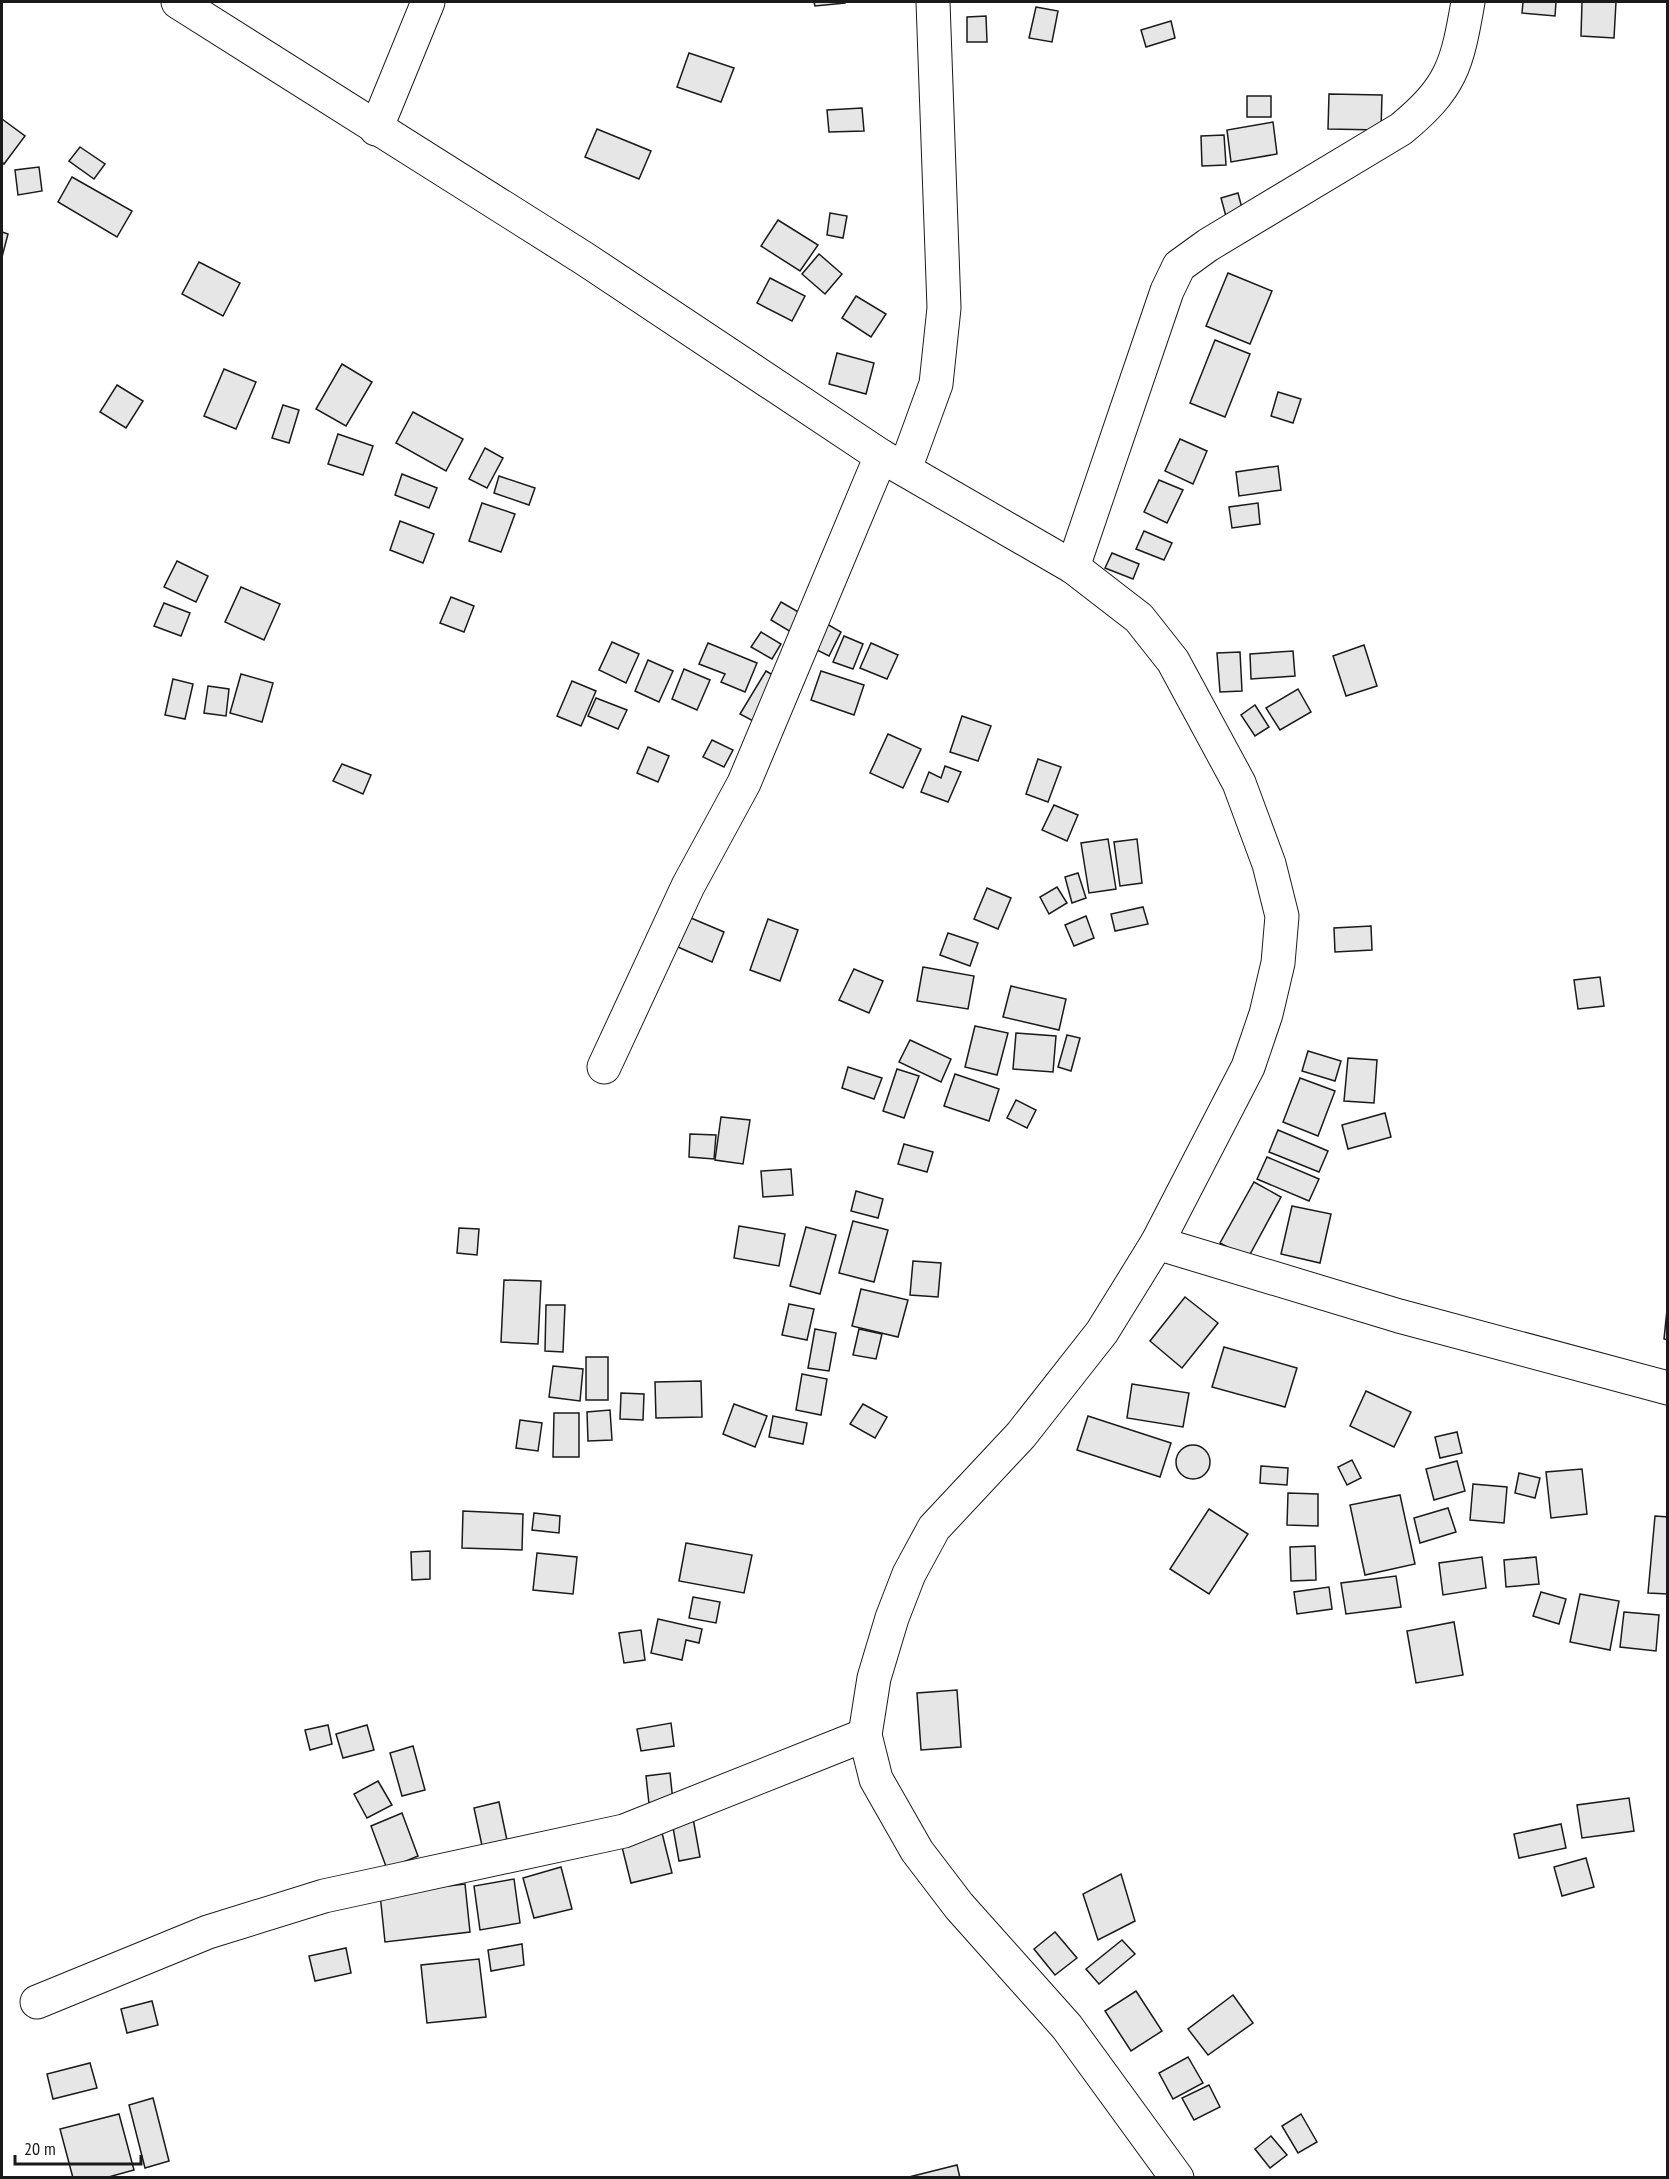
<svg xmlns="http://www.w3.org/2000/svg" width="1669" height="2179" font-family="'PT Sans Narrow',sans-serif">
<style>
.building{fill:#e6e6e6;stroke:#1a1a1a;stroke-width:1.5}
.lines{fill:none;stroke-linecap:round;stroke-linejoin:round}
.minor-casing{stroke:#1a1a1a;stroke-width:35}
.minor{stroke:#fff;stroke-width:33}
</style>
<rect width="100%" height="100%" fill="#fff"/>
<!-- building -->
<g class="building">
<polygon points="814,2 845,2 845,3 815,6"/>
<polygon points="1523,2 1556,2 1555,16 1522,13"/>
<polygon points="1582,2 1616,2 1614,38 1581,36"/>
<polygon points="1036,7 1058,11 1052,42 1029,38"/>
<polygon points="986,16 987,42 967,42 967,17"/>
<polygon points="1171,21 1175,38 1146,47 1141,30"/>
<polygon points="689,53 734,68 721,102 677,87"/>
<polygon points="1329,94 1382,95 1381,130 1328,129"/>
<rect x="1247" y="96" width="24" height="21"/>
<polygon points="862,108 864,131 829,132 827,110"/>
<polygon points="2,119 25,136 4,164 2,162"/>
<polygon points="1273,122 1277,154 1231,162 1227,130"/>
<polygon points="597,129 651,151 639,179 585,157"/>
<polygon points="1224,135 1226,165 1202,166 1201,136"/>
<polygon points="80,147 105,164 94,179 69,161"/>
<polygon points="39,167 42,191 18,195 15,170"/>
<polygon points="72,177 132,211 117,237 58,202"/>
<polygon points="1238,193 1244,216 1227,220 1221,198"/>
<polygon points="830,213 847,216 843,238 827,235"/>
<polygon points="778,220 818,245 800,271 761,246"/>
<polygon points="2,232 8,234 2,257"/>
<polygon points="819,254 842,274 825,294 802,274"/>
<polygon points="199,262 240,283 223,316 182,294"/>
<polygon points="1228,273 1272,291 1250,344 1206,326"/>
<polygon points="770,278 805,296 792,321 757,303"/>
<polygon points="856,296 886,314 871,337 842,318"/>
<polygon points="1215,340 1250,354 1225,417 1190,403"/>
<polygon points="837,353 874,363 866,394 829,384"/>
<polygon points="342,364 372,382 346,426 316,409"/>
<polygon points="224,369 256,382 236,429 204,416"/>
<polygon points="117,385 143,401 126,428 100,412"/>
<polygon points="1278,392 1301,399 1293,423 1271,416"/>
<polygon points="283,405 299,410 289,443 272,438"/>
<polygon points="413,412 463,439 446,471 396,443"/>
<polygon points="338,434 373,446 363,475 328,464"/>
<polygon points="1180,439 1207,451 1193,484 1165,471"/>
<polygon points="485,448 503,458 487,488 469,479"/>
<polygon points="1278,466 1281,490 1239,496 1236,472"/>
<polygon points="402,474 437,488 429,508 395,495"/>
<polygon points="499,476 535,488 529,505 494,493"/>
<polygon points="1159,480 1183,490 1167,523 1144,512"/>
<polygon points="482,503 515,514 501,552 469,541"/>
<polygon points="1258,503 1260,524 1232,528 1229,507"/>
<polygon points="400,521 434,534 423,563 390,550"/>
<polygon points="1144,531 1172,543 1164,560 1136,549"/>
<polygon points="1112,553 1139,564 1133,579 1105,568"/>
<polygon points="177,561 208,576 196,602 164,587"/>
<polygon points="241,587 280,604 264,640 225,622"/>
<polygon points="451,597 474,606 464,632 440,623"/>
<polygon points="781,602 802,614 791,632 771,620"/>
<polygon points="164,603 190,613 181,636 154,626"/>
<polygon points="820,620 841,632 829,656 807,645"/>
<polygon points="761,632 781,644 772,659 751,647"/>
<polygon points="844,636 863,644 853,669 833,662"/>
<polygon points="612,642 639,654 626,683 599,670"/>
<polygon points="708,643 757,663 745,692 721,682 725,674 699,664"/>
<polygon points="871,643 898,655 887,679 860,668"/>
<polygon points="1364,645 1377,686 1346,696 1333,656"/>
<polygon points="1293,651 1295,676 1251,679 1250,654"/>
<polygon points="1240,652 1242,691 1220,692 1217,653"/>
<polygon points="648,660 673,671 659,702 635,691"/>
<polygon points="684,669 710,680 697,710 672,699"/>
<polygon points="766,671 783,681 757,723 740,714"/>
<polygon points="821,671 864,685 854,715 811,700"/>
<polygon points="241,674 273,683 262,722 230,713"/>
<polygon points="173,679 193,684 185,719 165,715"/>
<polygon points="572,681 596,691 581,726 557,716"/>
<polygon points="208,686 229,689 226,716 204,713"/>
<polygon points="1298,689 1311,712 1280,730 1266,708"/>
<polygon points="596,698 627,710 618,729 588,716"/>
<polygon points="1255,705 1269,727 1255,736 1241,715"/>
<polygon points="962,716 991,726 978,761 950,752"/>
<polygon points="888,734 921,749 903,788 870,773"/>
<polygon points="712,740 733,750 724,767 703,757"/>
<polygon points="648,747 669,756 658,782 637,773"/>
<polygon points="1038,759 1061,767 1048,802 1026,794"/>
<polygon points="342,764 371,775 363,794 333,781"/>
<polygon points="945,766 961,772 948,802 921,792 929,772 941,778"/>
<polygon points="1054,805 1078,815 1067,841 1042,830"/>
<polygon points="1108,839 1116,889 1089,893 1081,843"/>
<polygon points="1137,839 1142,883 1120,886 1114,842"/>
<polygon points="1078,873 1086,898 1072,903 1065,877"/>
<polygon points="1057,887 1067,903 1049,914 1040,897"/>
<polygon points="987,888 1011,898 998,929 974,919"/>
<polygon points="1143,907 1148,924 1115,931 1111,914"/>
<polygon points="1086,916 1094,938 1074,946 1065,925"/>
<polygon points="691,918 724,932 712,962 678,947"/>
<polygon points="768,919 798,930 780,981 750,970"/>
<polygon points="1371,926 1372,950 1335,952 1334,928"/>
<polygon points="948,933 978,943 970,966 940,955"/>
<polygon points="923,967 974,976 968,1009 917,1001"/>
<polygon points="854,969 883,981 869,1013 839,1000"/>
<polygon points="1600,977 1604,1006 1578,1009 1574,980"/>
<polygon points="1011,986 1066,999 1059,1030 1003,1017"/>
<polygon points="975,1026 1008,1033 997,1075 965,1067"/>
<polygon points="1016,1033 1056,1036 1053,1072 1013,1069"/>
<polygon points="1067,1035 1080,1038 1071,1071 1058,1067"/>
<polygon points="910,1040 951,1059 941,1082 899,1062"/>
<polygon points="1308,1051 1341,1061 1335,1081 1302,1071"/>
<polygon points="1348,1058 1377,1060 1374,1103 1344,1101"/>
<polygon points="848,1067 882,1078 874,1099 842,1088"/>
<polygon points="897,1069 919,1076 904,1118 883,1111"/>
<polygon points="955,1074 999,1089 989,1121 944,1106"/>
<polygon points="1300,1078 1335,1091 1318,1136 1283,1122"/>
<polygon points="1016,1100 1036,1110 1027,1128 1007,1118"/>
<polygon points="1385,1113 1391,1137 1348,1149 1342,1125"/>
<polygon points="721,1117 750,1120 743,1164 715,1160"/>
<polygon points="1278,1130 1328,1151 1319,1172 1269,1152"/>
<polygon points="690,1134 716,1135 714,1159 689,1157"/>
<polygon points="904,1144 933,1152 927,1172 898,1164"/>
<polygon points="1267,1157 1319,1179 1309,1201 1257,1179"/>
<polygon points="791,1169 793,1195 763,1197 761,1171"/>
<polygon points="1254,1182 1281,1197 1248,1258 1220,1243"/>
<polygon points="856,1191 883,1199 878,1218 851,1211"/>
<polygon points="1292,1206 1331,1214 1320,1263 1281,1254"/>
<polygon points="853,1221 888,1230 874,1282 839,1273"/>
<polygon points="739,1226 785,1234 779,1266 734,1258"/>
<polygon points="806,1227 836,1235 820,1294 790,1286"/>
<polygon points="459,1228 479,1229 477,1255 457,1253"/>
<polygon points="913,1261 941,1263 938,1297 910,1295"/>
<polygon points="504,1280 541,1281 538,1344 501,1342"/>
<polygon points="861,1289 908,1300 898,1337 852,1326"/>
<polygon points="1185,1297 1218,1323 1182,1368 1150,1341"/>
<polygon points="1668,1300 1668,1340 1664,1339"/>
<polygon points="789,1304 814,1309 807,1340 782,1335"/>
<polygon points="546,1305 565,1305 563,1352 545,1351"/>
<polygon points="815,1329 836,1333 829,1371 808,1368"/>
<polygon points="859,1329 882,1334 876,1359 853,1355"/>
<polygon points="1224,1347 1297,1368 1285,1407 1212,1387"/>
<rect x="586" y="1357" width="22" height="43"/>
<polygon points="553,1366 583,1369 580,1401 549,1397"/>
<polygon points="802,1374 827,1379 821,1415 796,1410"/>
<polygon points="701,1381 702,1417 656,1418 655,1382"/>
<polygon points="1132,1384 1189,1393 1183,1427 1127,1418"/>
<polygon points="1366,1391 1411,1412 1394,1447 1350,1426"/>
<polygon points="621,1393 644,1394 643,1420 620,1419"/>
<polygon points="734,1404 767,1416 755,1447 723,1434"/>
<polygon points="863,1404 887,1417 875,1438 850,1424"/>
<polygon points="610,1410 612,1440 588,1441 587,1412"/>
<polygon points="554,1413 579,1413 579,1457 553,1457"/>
<polygon points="773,1416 807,1423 803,1444 769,1437"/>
<polygon points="1088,1416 1171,1443 1160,1477 1077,1450"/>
<polygon points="520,1420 542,1423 538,1451 516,1448"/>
<polygon points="1457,1432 1462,1453 1440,1458 1435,1437"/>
<circle cx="1193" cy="1462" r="17"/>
<polygon points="1352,1460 1361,1478 1347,1485 1338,1467"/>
<polygon points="1457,1461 1465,1491 1434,1500 1426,1469"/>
<polygon points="1261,1466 1288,1468 1287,1485 1260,1483"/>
<polygon points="1582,1469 1587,1514 1551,1518 1546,1472"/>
<polygon points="1519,1473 1540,1478 1535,1498 1515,1493"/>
<polygon points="1473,1484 1507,1487 1504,1523 1470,1520"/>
<polygon points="1288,1493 1318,1494 1318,1526 1287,1525"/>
<polygon points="1400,1495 1415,1564 1365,1575 1350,1505"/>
<polygon points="1448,1508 1456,1532 1420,1543 1414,1518"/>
<polygon points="1209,1509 1248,1534 1209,1594 1170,1569"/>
<polygon points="463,1511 523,1514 522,1550 462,1548"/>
<polygon points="534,1513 560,1516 559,1533 532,1530"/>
<polygon points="1655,1516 1668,1517 1668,1594 1648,1593"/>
<polygon points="686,1543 752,1555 744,1593 679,1581"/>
<polygon points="1315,1546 1316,1580 1291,1581 1290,1547"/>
<polygon points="430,1551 430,1579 412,1580 411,1552"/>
<polygon points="537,1553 577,1557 573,1594 533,1590"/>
<polygon points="1482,1557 1486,1588 1443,1595 1439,1563"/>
<polygon points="1536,1557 1539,1584 1506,1587 1504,1560"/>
<polygon points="1396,1576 1401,1607 1346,1614 1341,1583"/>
<polygon points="1329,1587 1332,1609 1297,1614 1294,1592"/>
<polygon points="1541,1592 1566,1599 1559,1624 1533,1616"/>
<polygon points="1580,1594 1619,1601 1610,1650 1570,1642"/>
<polygon points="693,1597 720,1602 716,1623 689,1618"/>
<polygon points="1624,1612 1659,1615 1656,1651 1620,1647"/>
<polygon points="658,1619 702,1629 699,1643 686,1640 682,1660 651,1653"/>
<polygon points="1454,1622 1463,1675 1416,1683 1407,1631"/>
<polygon points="641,1630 645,1660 624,1663 619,1633"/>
<polygon points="957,1690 961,1747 921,1750 917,1693"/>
<polygon points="671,1723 674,1746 641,1751 637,1729"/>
<polygon points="328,1725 332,1744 310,1750 305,1730"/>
<polygon points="367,1725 374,1750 343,1758 336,1734"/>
<polygon points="413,1746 425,1790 402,1796 390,1753"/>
<polygon points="670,1773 674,1811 650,1813 646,1776"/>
<polygon points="378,1781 392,1805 367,1818 354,1794"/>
<polygon points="1629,1798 1634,1831 1582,1838 1577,1805"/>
<polygon points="499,1802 509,1850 484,1855 474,1808"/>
<polygon points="402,1813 418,1856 387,1869 371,1826"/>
<polygon points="693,1818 700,1857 679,1861 672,1822"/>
<polygon points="1561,1824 1566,1848 1519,1858 1514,1834"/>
<polygon points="662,1833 672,1873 631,1883 621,1843"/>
<polygon points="1586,1858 1594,1887 1562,1896 1554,1867"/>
<polygon points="561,1867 572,1909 534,1918 523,1878"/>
<polygon points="1121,1874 1135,1921 1098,1940 1083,1894"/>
<polygon points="514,1879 520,1923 480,1930 474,1886"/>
<polygon points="465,1884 470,1932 385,1942 380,1894"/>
<polygon points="1055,1932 1077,1958 1055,1975 1034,1949"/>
<polygon points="1122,1940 1135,1954 1099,1984 1086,1969"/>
<polygon points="522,1944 524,1965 491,1971 488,1950"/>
<polygon points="346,1948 351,1973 315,1981 309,1956"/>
<polygon points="479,1959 486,2017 427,2023 421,1965"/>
<polygon points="1136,1991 1162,2031 1131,2051 1105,2011"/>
<polygon points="1233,1995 1253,2023 1208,2055 1188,2029"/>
<polygon points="152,2001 158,2025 127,2033 121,2009"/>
<polygon points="1188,2057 1203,2083 1173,2099 1159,2073"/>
<polygon points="90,2063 97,2088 53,2099 47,2074"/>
<polygon points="1209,2085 1220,2107 1194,2120 1182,2098"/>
<polygon points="153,2098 169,2161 145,2168 129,2105"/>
<polygon points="119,2114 134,2170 105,2178 73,2178 60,2129"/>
<polygon points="1301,2114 1317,2142 1298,2153 1282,2126"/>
<polygon points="1271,2136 1287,2155 1270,2168 1255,2149"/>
<polygon points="957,2165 960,2178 905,2178"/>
</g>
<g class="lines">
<defs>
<g id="minor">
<polyline points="178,2 585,259 881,456 1073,567 1139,618 1173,661 1239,783 1269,864 1282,916 1278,963 1266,1014 1248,1067 1157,1243 1102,1332 1021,1435 934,1528 909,1574 892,1618 874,1678 865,1735 876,1779 917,1851 959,1906 1067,2027 1177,2178"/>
<polyline points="376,129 428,2"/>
<polyline points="905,469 936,384 944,308 933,2"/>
<path d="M 1073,567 L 1167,291 L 1179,266 L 1208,245 L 1401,129 C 1452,87 1457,65 1468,2"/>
<polyline points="604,1067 688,886 744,783 881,456"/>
<polyline points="1157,1243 1399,1316 1668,1388"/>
<polyline points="37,2002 208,1932 324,1896 624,1831 865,1735"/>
</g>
</defs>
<!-- minor casing -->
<use href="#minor" class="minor-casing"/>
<!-- minor -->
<use href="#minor" class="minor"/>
</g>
<!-- border -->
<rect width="1669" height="2179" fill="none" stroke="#1a1a1a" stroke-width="6"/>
<!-- scale -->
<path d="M15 2155v9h126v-9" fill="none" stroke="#1a1a1a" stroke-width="3"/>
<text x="24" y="2155" font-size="18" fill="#1a1a1a" stroke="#ffffff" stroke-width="4.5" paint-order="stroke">20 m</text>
</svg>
